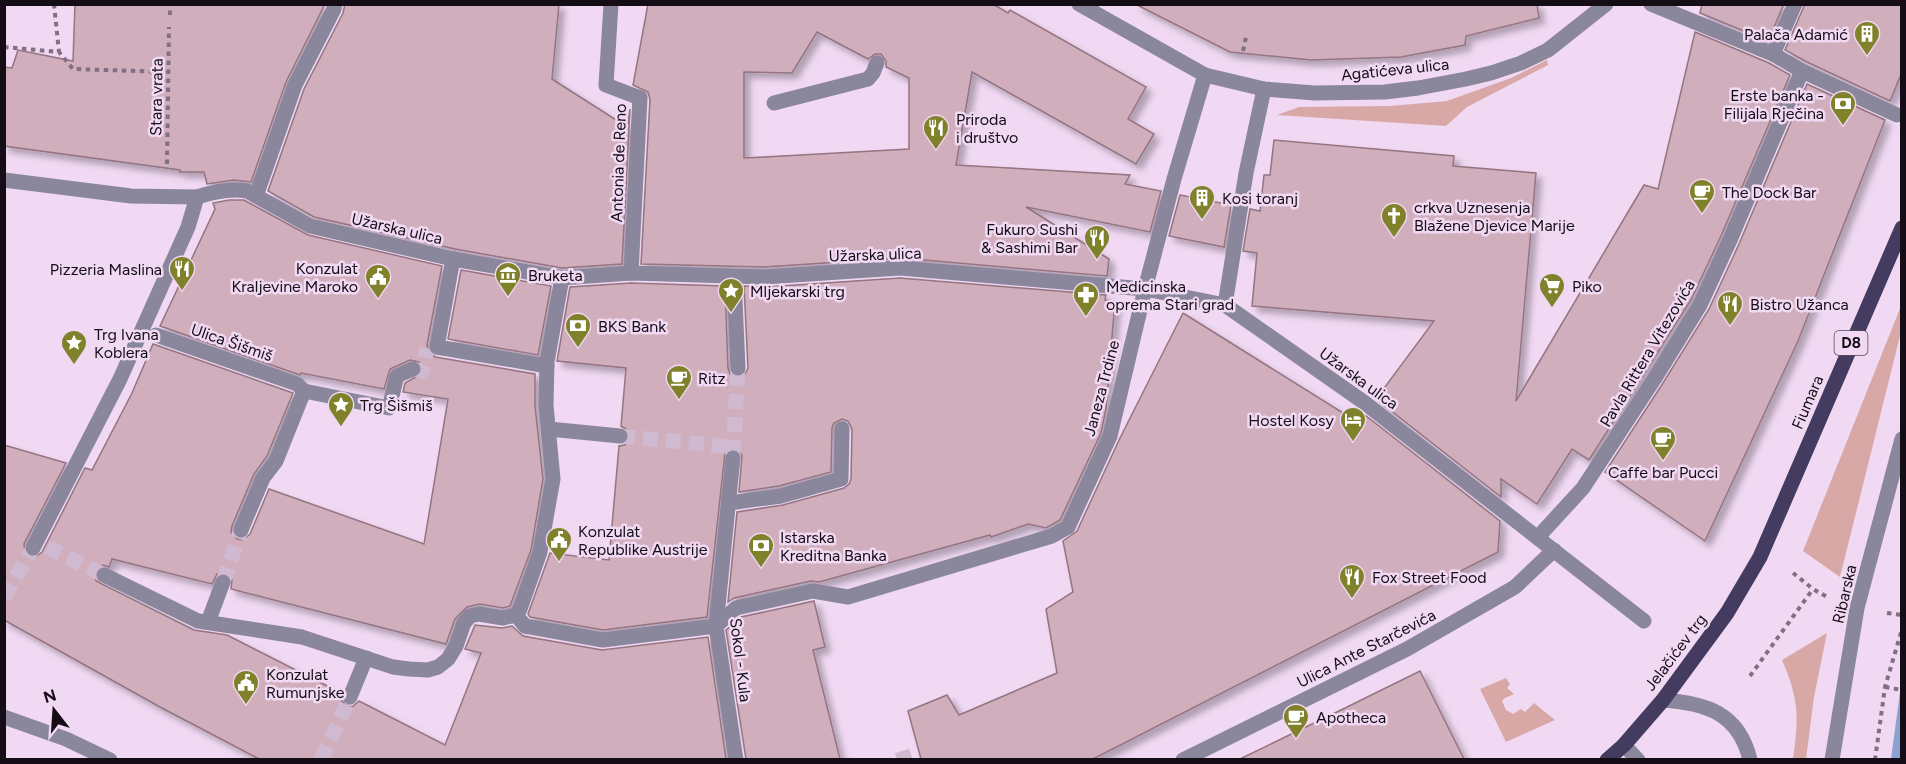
<svg xmlns="http://www.w3.org/2000/svg" width="1906" height="764" font-family="Figtree,sans-serif">
<style>
.green{fill:#d8a8a6}
.water{fill:#8ba2d0}
.building{fill:#d0aebb;stroke:#947481;stroke-width:1.5;fill-rule:evenodd;filter:url(#shadow)}
.lines{fill:none;stroke-linecap:round;stroke-linejoin:round}
.pedestrian-tunnel{stroke:#d0bad2;stroke-width:15;stroke-dasharray:15 8;stroke-linecap:butt}
.path{stroke:#807082;stroke-width:4;stroke-dasharray:4.5 4.5;stroke-linecap:butt}
.service{stroke:#8a869b;stroke-width:15}
.pedestrian{stroke:#8a869b;stroke-width:15}
.minor{stroke:#8a869b;stroke-width:15}
.tertiary{stroke:#8a869b;stroke-width:15}
.primary{stroke:#433c60;stroke-width:15}
.labels{text-anchor:middle;stroke-width:5;stroke-linejoin:round;paint-order:stroke}
.shield{fill:#f1d9f3;stroke:#574a58;stroke-width:1.5}
.shield-label{font-size:15px;font-weight:bold;fill:#150d16}
.poi-label{font-size:16px;fill:#150d16;stroke:#f1d9f3;text-anchor:start}
.street-label{font-size:16px;fill:#150d16;stroke:#f1d9f3}
</style>
<defs>
<filter id="shadow"><feDropShadow dx="5.5" dy="5.5" stdDeviation="3" flood-color="#0004"/></filter>
</defs>
<rect width="100%" height="100%" fill="#f1d9f3"/>
<!-- green -->
<g class="green">
<polygon points="1547,60 1548,65 1467,107 1446,126 1277,115 1299,107 1390,106 1447,101 1511,78"/>
<polygon points="1901,306 1901,332 1840,577 1803,551"/>
<path d="M 1827,633 L 1814,697 L 1806,759 L 1793,759 C 1799,718 1799,699 1782,660 Z"/>
<polygon points="1506,678 1510,684 1507,688 1514,694 1505,698 1502,701 1506,710 1513,714 1521,709 1525,712 1534,703 1555,720 1506,742 1480,689"/>
</g>
<!-- water -->
<polygon class="water" points="1901,685 1901,759 1891,759"/>
<!-- building -->
<g class="building">
<polygon points="75,4 325,4 286,82 251,182 234,180 207,184 204,172 180,172 180,170 4,146 4,67 12,68 18,50 73,61"/>
<polygon points="345,4 559,4 552,79 627,127 630,109 622,264 562,268 455,249 314,217 268,191 304,89 343,13"/>
<path d="M 648,4 L 993,4 L 1008,13 L 1010,10 L 1146,87 L 1128,119 L 1154,134 L 1136,164 L 972,72 L 956,165 L 1130,175 L 1125,184 L 1161,191 L 1150,232 L 1026,207 L 1109,259 L 1107,276 L 901,258 L 764,267 L 641,264 L 650,99 L 648,92 L 633,85 ZM 817,32 L 868,59 L 875,54 L 881,54 L 886,61 L 886,67 L 909,78 L 909,149 L 744,158 L 744,72 L 792,73 Z"/>
<polygon points="1135,4 1537,4 1539,18 1466,36 1465,45 1401,57 1311,60 1230,52"/>
<polygon points="1702,4 1784,4 1768,41 1700,13"/>
<polygon points="1805,4 1902,4 1902,72 1890,101 1807,62 1785,50"/>
<polygon points="1695,32 1769,63 1790,75 1721,236 1691,300 1589,460 1572,449 1537,504 1501,479 1501,497 1376,399 1434,321 1252,306 1257,253 1243,251 1250,209 1260,211 1264,175 1270,175 1274,140 1454,156 1453,166 1536,173 1516,401 1644,185 1658,189"/>
<polygon points="1807,84 1885,120 1798,341 1705,541 1605,472 1663,383 1709,309 1739,244"/>
<polygon points="1180,195 1231,205 1224,247 1169,236"/>
<polygon points="229,200 244,200 308,235 442,266 427,345 430,354 435,357 535,374 535,406 543,479 531,550 510,606 503,608 480,604 467,607 455,619 446,644 231,589 232,580 226,573 217,574 212,584 112,559 109,567 103,565 96,570 94,575 96,581 194,630 227,635 341,693 340,699 346,706 352,707 359,701 445,745 481,653 465,649 475,625 502,628 512,626 523,636 602,650 708,637 726,759 259,759 160,707 4,620 4,445 66,463 24,544 25,554 34,558 42,552 85,468 92,470 132,393 153,344 293,393 267,456 254,474 232,526 231,532 237,539 243,540 250,534 269,489 424,544 448,399 403,392 405,383 421,374 423,369 419,362 410,360 390,369 384,389 301,373 300,375 160,326 215,209 213,203"/>
<polygon points="461,270 551,286 538,355 448,339"/>
<polygon points="900,278 1106,295 1105,300 1115,301 1106,409 1101,433 1060,520 1046,528 1028,524 991,537 990,535 819,582 811,581 734,598 728,602 737,512 783,505 844,488 849,484 851,479 852,429 848,421 842,419 834,423 832,428 831,472 779,486 739,492 742,455 738,450 733,448 725,453 707,617 603,630 530,617 528,614 550,553 609,560 619,446 625,445 630,438 629,431 621,426 626,368 557,361 570,287 631,283 725,286 728,368 730,374 738,378 744,376 748,368 744,286 765,287"/>
<polygon points="1183,313 1351,418 1353,415 1361,421 1365,415 1500,521 1498,552 1093,759 921,759 908,711 947,695 959,715 1057,673 1046,609 1073,592 1063,541 1077,531 1120,438"/>
<polygon points="814,601 825,647 813,650 840,759 746,759 726,630 741,617"/>
<polygon points="1420,671 1464,759 1240,759 1345,708"/>
</g>
<g class="lines">
<!-- pedestrian-tunnel -->
<g class="pedestrian-tunnel">
<polyline points="413,369 422,371 427,348"/>
<polyline points="620,436 734,447"/>
<polyline points="733,455 738,368"/>
<polyline points="47,547 104,575"/>
<polyline points="223,582 241,530"/>
<polyline points="4,597 33,548"/>
<polyline points="902,751 905,760"/>
<polyline points="321,760 350,697"/>
</g>
<!-- path -->
<g class="path">
<polyline points="54,4 59,52"/>
<polyline points="170,15 170,4"/>
<polyline points="4,47 59,52 73,69 170,72"/>
<polyline points="1243,51 1246,37"/>
<polyline points="167,164 169,27"/>
<polyline points="1793,573 1813,589 1829,598"/>
<polyline points="1887,613 1902,615"/>
<polyline points="1750,676 1813,589"/>
<polyline points="1885,687 1902,690"/>
<polyline points="1875,760 1885,687 1902,629"/>
</g>
<!-- service -->
<polyline class="service" points="774,103 868,79 873,73 877,63"/>
<!-- pedestrian -->
<g class="pedestrian">
<polyline points="611,4 606,85 640,98 631,273"/>
<polyline points="1079,4 1205,75 1264,89 1315,93 1385,92 1418,88 1466,79 1491,73 1521,63 1548,50 1606,4"/>
<polyline points="1651,4 1773,54 1802,71 1897,115"/>
<polyline points="1773,54 1795,4"/>
<polyline points="4,180 131,196 197,197"/>
<polyline points="256,196 295,85 334,9 335,4"/>
<polyline points="453,259 437,347 547,366"/>
<polyline points="734,277 738,368"/>
<polyline points="1225,305 1246,173 1264,89"/>
<polyline points="156,335 297,384 304,391 276,461 263,478 241,530"/>
<polyline points="304,391 389,408 397,376 413,369"/>
<polyline points="549,429 620,436"/>
<polyline points="733,458 716,626 736,760"/>
<polyline points="729,503 781,496 841,479 842,429"/>
<polyline points="1538,537 1583,488 1655,378 1700,305 1730,240 1802,71"/>
<path d="M 33,548 L 120,379 L 188,227 L 197,197 C 213,192 230,188 247,191 L 310,226 L 453,259 L 562,278 L 631,273 L 764,277 L 900,268 L 1145,289 L 1225,305 L 1365,403 L 1644,621"/>
<polyline points="104,575 198,621 302,637 393,667 409,669 428,670 438,667 448,659 456,646 464,623 470,616 479,614 503,618 516,615 520,609 540,552 553,479 546,405 547,362 562,278"/>
<polyline points="516,615 525,626 603,640 716,626 736,608 813,591 848,597 1052,536 1068,527 1110,436 1145,289 1174,179 1205,75"/>
<polyline points="208,622 223,582"/>
<polyline points="350,697 366,658"/>
<polyline points="4,717 66,739 110,760"/>
<polyline points="1183,760 1407,649 1515,587 1554,550"/>
</g>
<!-- minor -->
<polyline class="minor" points="1624,745 1638,760"/>
<!-- tertiary -->
<g class="tertiary">
<path d="M 1663,700 C 1706,703 1739,713 1750,760"/>
<polyline points="1832,760 1857,608 1902,439"/>
</g>
<!-- primary -->
<polyline class="primary" points="1607,760 1624,745 1663,700 1727,613 1760,557 1902,228"/>
</g>
<!-- icons -->
<defs>
<symbol id="building-pin" viewBox="-11 -11 22 30"><path d="M0 17L-7.5 6A9.5 9.5 0 1 1 7.5 6Z" fill="#80812b" stroke="#f1d9f3"/><path d="M-4-6H4V6H1V3H-1V6H-4ZM-2.5-4.3h1.7v1.8h-1.7ZM.8-4.3h1.7v1.8H.8ZM-2.5-1h1.7V.8h-1.7ZM.8-1h1.7V.8H.8Z" fill="#fff"/></symbol>
<symbol id="bank-pin" viewBox="-11 -11 22 30"><path d="M0 17L-7.5 6A9.5 9.5 0 1 1 7.5 6Z" fill="#80812b" stroke="#f1d9f3"/><path d="M-6-4H6V4H-6ZM0-2.3a2.3 2.3 0 1 0 0 4.6a2.3 2.3 0 1 0 0-4.6Z" fill="#fff"/></symbol>
<symbol id="restaurant-pin" viewBox="-11 -11 22 30"><path d="M0 17L-7.5 6A9.5 9.5 0 1 1 7.5 6Z" fill="#80812b" stroke="#f1d9f3"/><path d="M-5-6h1v4h1v-4h1v4h1v-4h1v5L-1.5 .5V6h-2V.5L-5-1ZM5-6V6H3V1.5H1.5Q1.5-4 5-6Z" fill="#fff"/></symbol>
<symbol id="cafe-pin" viewBox="-11 -11 22 30"><path d="M0 17L-7.5 6A9.5 9.5 0 1 1 7.5 6Z" fill="#80812b" stroke="#f1d9f3"/><path d="M-5.5-4.5H6V0H3Q3 3.5 0 3.5H-2.5Q-5.5 3.5-5.5 0ZM3-3.2v2h1.7v-2ZM-6 4.5H4V6H-6Z" fill="#fff"/></symbol>
<symbol id="church-pin" viewBox="-11 -11 22 30"><path d="M0 17L-7.5 6A9.5 9.5 0 1 1 7.5 6Z" fill="#80812b" stroke="#f1d9f3"/><path d="M-1.2-6h2.4v3.5h3.3v2.4h-3.3V6h-2.4V-.1h-3.3v-2.4h3.3Z" fill="#fff"/></symbol>
<symbol id="museum-pin" viewBox="-11 -11 22 30"><path d="M0 17L-7.5 6A9.5 9.5 0 1 1 7.5 6Z" fill="#80812b" stroke="#f1d9f3"/><path d="M0-6L6-3V-2H-6V-3ZM-5-1h2V3h-2ZM-1-1h2V3h-2ZM3-1h2V3H3ZM-6 4H6V6H-6Z" fill="#fff"/></symbol>
<symbol id="civic-pin" viewBox="-11 -11 22 30"><path d="M0 17L-7.5 6A9.5 9.5 0 1 1 7.5 6Z" fill="#80812b" stroke="#f1d9f3"/><path d="M-.6-6.5H3V-4.5H.6V-3L4-1V1h2V6H-6V1h2V-1L-.6-3ZM-1.2 2.5V6h2.4V2.5Z" fill="#fff"/></symbol>
<symbol id="supermarket-pin" viewBox="-11 -11 22 30"><path d="M0 17L-7.5 6A9.5 9.5 0 1 1 7.5 6Z" fill="#80812b" stroke="#f1d9f3"/><path d="M-6-5.5h2.5l.6 2H6L4.5 2H-2.5L-4.4-4H-6ZM-1.5 3.2a1.3 1.3 0 1 0 .1 0ZM3 3.2a1.3 1.3 0 1 0 .1 0Z" fill="#fff"/></symbol>
<symbol id="sight-pin" viewBox="-11 -11 22 30"><path d="M0 17L-7.5 6A9.5 9.5 0 1 1 7.5 6Z" fill="#80812b" stroke="#f1d9f3"/><path d="M0-6L1.8-2.2L6-1.7L2.9 1.2L3.7 5.4L0 3.3L-3.7 5.4L-2.9 1.2L-6-1.7L-1.8-2.2Z" fill="#fff"/></symbol>
<symbol id="pharmacy-pin" viewBox="-11 -11 22 30"><path d="M0 17L-7.5 6A9.5 9.5 0 1 1 7.5 6Z" fill="#80812b" stroke="#f1d9f3"/><path d="M-2-6h4v4h4v4h-4v4h-4v-4h-4v-4h4Z" fill="#fff"/></symbol>
<symbol id="hotel-pin" viewBox="-11 -11 22 30"><path d="M0 17L-7.5 6A9.5 9.5 0 1 1 7.5 6Z" fill="#80812b" stroke="#f1d9f3"/><path d="M-6-4.5h1.5V1H6V5H4.5V3h-9V5H-6ZM-4 0a1.8 1.8 0 1 1 3.6 0ZM.5 0V-2.5h3Q6-2.5 6 0Z" fill="#fff"/></symbol>
</defs>
<g fill-rule="evenodd">
<use href="#building-pin" x="1852" y="19" width="30" height="40"/>
<use href="#bank-pin" x="1828" y="89" width="30" height="40"/>
<use href="#restaurant-pin" x="921" y="113" width="30" height="40"/>
<use href="#cafe-pin" x="1687" y="177" width="30" height="40"/>
<use href="#building-pin" x="1187" y="183" width="30" height="40"/>
<use href="#church-pin" x="1379" y="201" width="30" height="40"/>
<use href="#restaurant-pin" x="1082" y="223" width="30" height="40"/>
<use href="#restaurant-pin" x="167" y="254" width="30" height="40"/>
<use href="#museum-pin" x="493" y="260" width="30" height="40"/>
<use href="#civic-pin" x="363" y="262" width="30" height="40"/>
<use href="#supermarket-pin" x="1537" y="271" width="30" height="40"/>
<use href="#sight-pin" x="716" y="276" width="30" height="40"/>
<use href="#pharmacy-pin" x="1071" y="280" width="30" height="40"/>
<use href="#restaurant-pin" x="1715" y="289" width="30" height="40"/>
<use href="#bank-pin" x="563" y="311" width="30" height="40"/>
<use href="#sight-pin" x="59" y="328" width="30" height="40"/>
<use href="#cafe-pin" x="664" y="363" width="30" height="40"/>
<use href="#sight-pin" x="326" y="390" width="30" height="40"/>
<use href="#hotel-pin" x="1338" y="405" width="30" height="40"/>
<use href="#cafe-pin" x="1648" y="424" width="30" height="40"/>
<use href="#civic-pin" x="544" y="525" width="30" height="40"/>
<use href="#bank-pin" x="746" y="531" width="30" height="40"/>
<use href="#restaurant-pin" x="1337" y="562" width="30" height="40"/>
<use href="#civic-pin" x="231" y="668" width="30" height="40"/>
<use href="#cafe-pin" x="1281" y="702" width="30" height="40"/>
</g>
<g class="labels">
<!-- shield labels -->
<rect class="shield" x="1834.5" y="331" width="33" height="24" rx="4.5"/>
<g class="shield-label">
<text x="1851" y="348">D8</text>
</g>
<!-- poi labels -->
<g class="poi-label">
<text x="1848" y="40" text-anchor="end">Palača Adamić</text>
<text x="1824" y="101" text-anchor="end">Erste banka -<tspan x="1824" dy="18">Filijala Rječina</tspan></text>
<text x="956" y="125">Priroda<tspan x="956" dy="18">i društvo</tspan></text>
<text x="1722" y="198">The Dock Bar</text>
<text x="1222" y="204">Kosi toranj</text>
<text x="1414" y="213">crkva Uznesenja<tspan x="1414" dy="18">Blažene Djevice Marije</tspan></text>
<text x="1078" y="235" text-anchor="end">Fukuro Sushi<tspan x="1078" dy="18">&amp; Sashimi Bar</tspan></text>
<text x="358" y="274" text-anchor="end">Konzulat<tspan x="358" dy="18">Kraljevine Maroko</tspan></text>
<text x="162" y="275" text-anchor="end">Pizzeria Maslina</text>
<text x="528" y="281">Bruketa</text>
<text x="1106" y="292">Medicinska<tspan x="1106" dy="18">oprema Stari grad</tspan></text>
<text x="1572" y="292">Piko</text>
<text x="750" y="297">Mljekarski trg</text>
<text x="1750" y="310">Bistro Užanca</text>
<text x="598" y="332">BKS Bank</text>
<text x="94" y="340">Trg Ivana<tspan x="94" dy="18">Koblera</tspan></text>
<text x="698" y="384">Ritz</text>
<text x="360" y="411">Trg Šišmiš</text>
<text x="1334" y="426" text-anchor="end">Hostel Kosy</text>
<text x="1663" y="478" text-anchor="middle">Caffe bar Pucci</text>
<text x="578" y="537">Konzulat<tspan x="578" dy="18">Republike Austrije</tspan></text>
<text x="780" y="543">Istarska<tspan x="780" dy="18">Kreditna Banka</tspan></text>
<text x="1372" y="583">Fox Street Food</text>
<text x="266" y="680">Konzulat<tspan x="266" dy="18">Rumunjske</tspan></text>
<text x="1316" y="723">Apotheca</text>
</g>
<!-- street labels -->
<g class="street-label">
<text transform="translate(1395 69) rotate(-6)" y="6">Agatićeva ulica</text>
<text transform="translate(156 97) rotate(-89)" y="6">Stara vrata</text>
<text transform="translate(618 163) rotate(-88)" y="6">Antonia de Reno</text>
<text transform="translate(397 228) rotate(13)" y="6">Užarska ulica</text>
<text transform="translate(875 254) rotate(-2)" y="6">Užarska ulica</text>
<text transform="translate(232 342) rotate(19)" y="6">Ulica Šišmiš</text>
<text transform="translate(1647 353) rotate(-59)" y="6">Pavla Rittera Vitezovića</text>
<text transform="translate(1359 378) rotate(36)" y="6">Užarska ulica</text>
<text transform="translate(1101 388) rotate(-75)" y="6">Janeza Trdine</text>
<text transform="translate(1807 402) rotate(-67)" y="6">Fiumara</text>
<text transform="translate(1844 594) rotate(-77)" y="6">Ribarska</text>
<text transform="translate(1366 648) rotate(-27)" y="6">Ulica Ante Starčevića</text>
<text transform="translate(1675 652) rotate(-53)" y="6">Jelačićev trg</text>
<text transform="translate(741 660) rotate(83)" y="6">Sokol - Kula</text>
</g>
</g>
<!-- border -->
<rect width="1906" height="764" fill="none" stroke="#150d16" stroke-width="12"/>
<!-- north arrow -->
<g transform="translate(54 710) rotate(343)" stroke="#f1d9f3" stroke-width="4.5" paint-order="stroke">
<path d="M0-4.5L10 22L0 15L-10 22Z" fill="#150d16"/>
<text y="-9" font-size="16" font-weight="bold" text-anchor="middle" fill="#150d16">N</text>
</g>
</svg>
